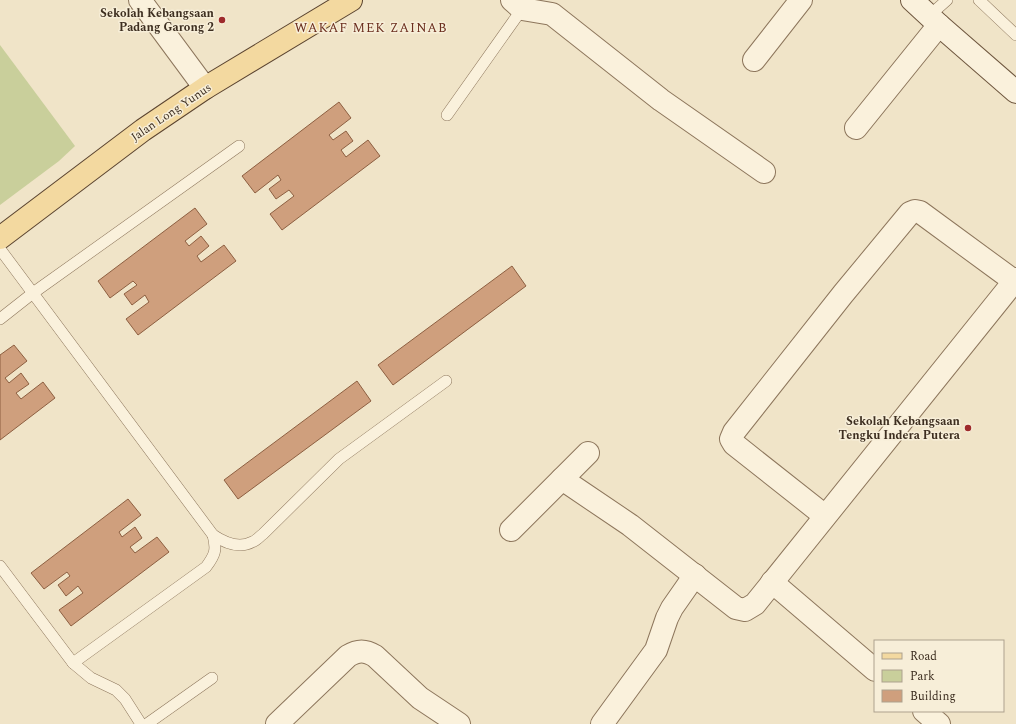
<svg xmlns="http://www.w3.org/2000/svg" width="1016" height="724" font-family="Spectral,serif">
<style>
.green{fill:#c9cf9b}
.building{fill:#cf9f7d;stroke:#8d5f41}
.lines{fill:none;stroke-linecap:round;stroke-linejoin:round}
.service-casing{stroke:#8d765c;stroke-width:12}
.minor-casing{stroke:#8d765c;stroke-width:24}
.secondary-casing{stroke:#6f573f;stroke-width:24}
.primary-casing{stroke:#5b4430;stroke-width:24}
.service{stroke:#faf1dc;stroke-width:11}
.minor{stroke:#faf1dc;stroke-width:22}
.secondary{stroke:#faf1dc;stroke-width:22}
.primary{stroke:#f3d9a0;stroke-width:22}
.poi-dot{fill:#9e2a2b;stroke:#f7eed8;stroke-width:1.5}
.labels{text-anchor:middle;stroke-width:3;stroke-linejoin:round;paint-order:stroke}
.poi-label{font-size:12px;font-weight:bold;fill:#3d2e20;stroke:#f7eed8;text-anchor:end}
.street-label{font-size:12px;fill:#3d2e20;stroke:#f7eed8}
.neighbourhood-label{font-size:13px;letter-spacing:1px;fill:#6b2e1e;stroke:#f7eed8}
</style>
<rect width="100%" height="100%" fill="#f0e4c8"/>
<!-- green -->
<polygon class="green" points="0,45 75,146 59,161 0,205"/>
<!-- building -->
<g class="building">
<polygon points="339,102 351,118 329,135 333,140 346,131 353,141 341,150 346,157 368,140 380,156 282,230 270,214 294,196 289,190 276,199 269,189 281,180 278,175 255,193 242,176"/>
<polygon points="195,208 207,224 185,241 189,246 201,236 209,246 197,256 201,262 224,245 236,261 138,335 126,319 149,302 145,295 132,305 124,294 137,285 133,281 110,298 98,281"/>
<polygon points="512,266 526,286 393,385 378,365"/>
<polygon points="14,345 27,361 5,378 9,383 21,373 29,384 16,393 21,399 43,382 55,398 0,440 0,355"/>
<polygon points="357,381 371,401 238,499 224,480"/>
<polygon points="128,499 141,515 119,532 122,537 135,527 142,538 130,547 135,553 157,537 169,552 71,626 59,610 83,593 78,586 66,596 58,585 70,576 67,572 44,589 31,573"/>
</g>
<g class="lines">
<defs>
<g id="service">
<polyline points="979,0 1016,35"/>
<polyline points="929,16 947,0"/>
<polyline points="447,115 522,9"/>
<path d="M 0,249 L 213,535 C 217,550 215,555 206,567 L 73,663"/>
<polyline points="0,319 33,293 239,146"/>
<path d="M 213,535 C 225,543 239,549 252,542 C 256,541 259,537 263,534 L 339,459 L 446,381"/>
<polyline points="0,566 73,663 91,678 116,690 125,699 141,724"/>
<polyline points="147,724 212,678"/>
</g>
<g id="minor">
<polyline points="140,0 205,88"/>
<polyline points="512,0 522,9 552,14 661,100 764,172"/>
<polyline points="754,60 801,0"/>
<polyline points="856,128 939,25"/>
<polyline points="562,479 630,525 736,608 745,610 755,604 1016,279"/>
<polyline points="825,516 734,444 731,439 734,432 843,294 910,213 915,211 920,212 1014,281"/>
<polyline points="511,530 588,453"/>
<polyline points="772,582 875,670"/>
<polyline points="924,711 939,724"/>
<path d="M 277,724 L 348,656 C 358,650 365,650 375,656 L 420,698 L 459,724"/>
<polyline points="602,724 656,650 667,618 672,608 695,575"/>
</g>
<polyline id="secondary" points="912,0 939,25 1016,92"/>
<polyline id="primary" points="0,238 143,130 205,88 351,0"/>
</defs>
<!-- service casing -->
<use href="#service" class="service-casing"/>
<!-- minor casing -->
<use href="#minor" class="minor-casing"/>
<!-- secondary casing -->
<use href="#secondary" class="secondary-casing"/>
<!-- primary casing -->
<use href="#primary" class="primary-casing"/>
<!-- service -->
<use href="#service" class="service"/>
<!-- minor -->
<use href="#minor" class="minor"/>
<!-- secondary -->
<use href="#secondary" class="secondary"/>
<!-- primary -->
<use href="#primary" class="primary"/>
</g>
<!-- markers -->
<g class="poi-dot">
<circle cx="222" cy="20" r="4"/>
<circle cx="968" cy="428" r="4"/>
</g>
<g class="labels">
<!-- poi labels -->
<g class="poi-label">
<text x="214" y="17">Sekolah Kebangsaan<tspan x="214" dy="14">Padang Garong 2</tspan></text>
<text x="960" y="425">Sekolah Kebangsaan<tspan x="960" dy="14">Tengku Indera Putera</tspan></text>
</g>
<!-- street labels -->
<g class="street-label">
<text transform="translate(171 112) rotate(-34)" y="4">Jalan Long Yunus</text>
</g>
<!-- neighbourhood labels -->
<g class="neighbourhood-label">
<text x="371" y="32">WAKAF MEK ZAINAB</text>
</g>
</g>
<!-- legend -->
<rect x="874" y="640" width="130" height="72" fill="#f7eed8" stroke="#ada18e"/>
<rect x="882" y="653" width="20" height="6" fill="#f3d9a0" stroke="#ada18e"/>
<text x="910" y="660" font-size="12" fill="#3d2e20">Road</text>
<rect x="882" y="670" width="20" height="12" fill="#c9cf9b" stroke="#ada18e"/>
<text x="910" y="680" font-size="12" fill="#3d2e20">Park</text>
<rect x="882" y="690" width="20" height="12" fill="#cf9f7d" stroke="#ada18e"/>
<text x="910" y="700" font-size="12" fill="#3d2e20">Building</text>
</svg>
